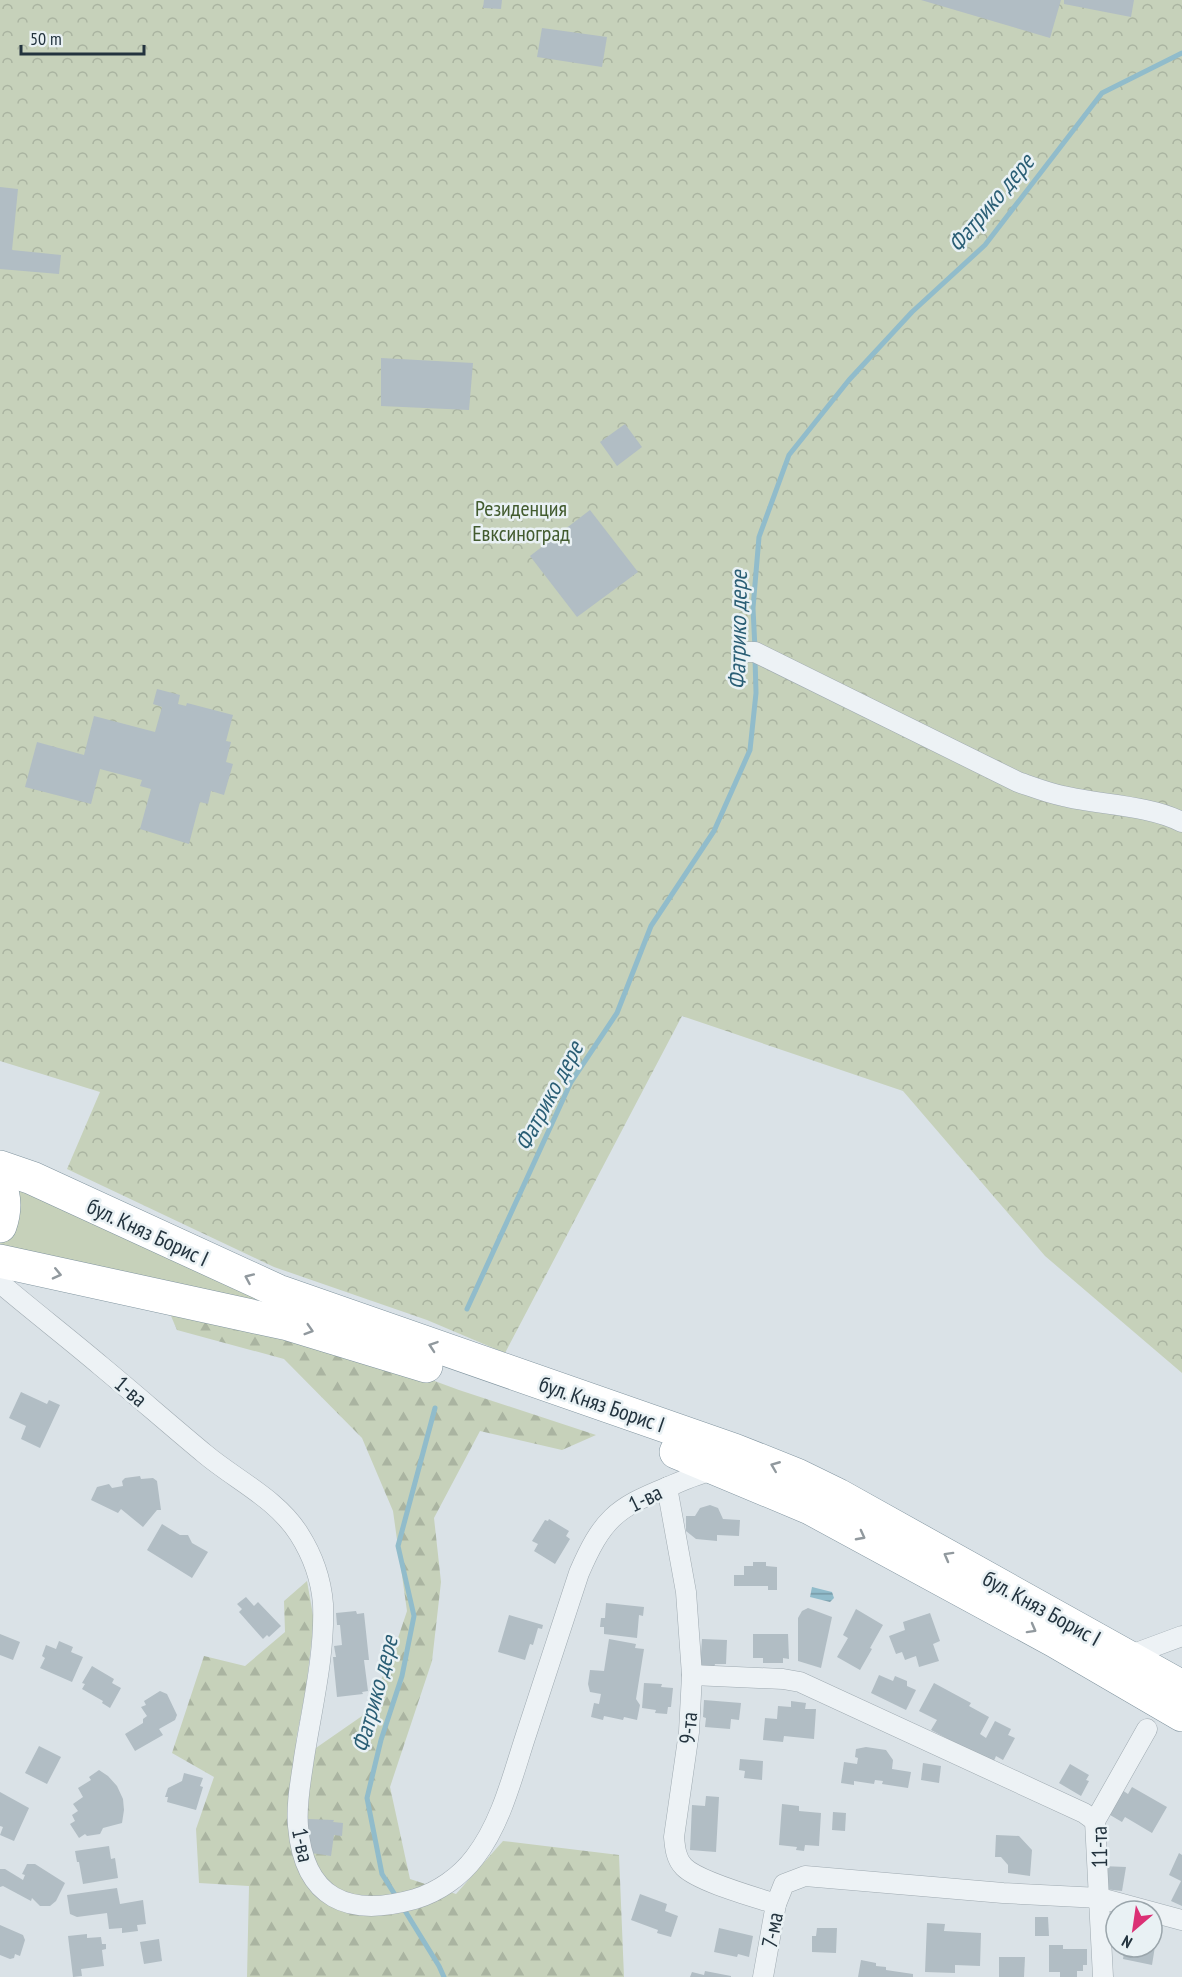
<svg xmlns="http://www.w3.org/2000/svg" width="1182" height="1977" font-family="'PT Sans Narrow',sans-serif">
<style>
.grass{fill:#c6d1ba}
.forest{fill:url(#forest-firs)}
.park{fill:url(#park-crowns)}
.water{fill:url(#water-rules)}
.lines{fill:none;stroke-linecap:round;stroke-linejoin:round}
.stream{stroke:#91bccb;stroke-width:5}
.building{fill:#b1bdc4}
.street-casing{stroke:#9faab1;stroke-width:21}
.highway-casing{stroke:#80949f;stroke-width:34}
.street{stroke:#edf2f5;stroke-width:20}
.highway{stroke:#fff;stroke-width:33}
.oneway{stroke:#91999e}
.labels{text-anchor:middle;stroke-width:5;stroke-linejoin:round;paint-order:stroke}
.park-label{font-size:22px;fill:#425b2f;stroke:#e9f1f4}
.street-label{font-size:22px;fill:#23333e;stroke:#e9f1f4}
.water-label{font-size:24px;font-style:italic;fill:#2a5e75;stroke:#e9f1f4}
</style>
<defs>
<pattern id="forest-firs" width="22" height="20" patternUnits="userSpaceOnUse" patternTransform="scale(1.5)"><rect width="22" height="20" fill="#c6d1ba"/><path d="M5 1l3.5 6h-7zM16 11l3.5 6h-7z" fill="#aab4a1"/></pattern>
<pattern id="park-crowns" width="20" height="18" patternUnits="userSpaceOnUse" patternTransform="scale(1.5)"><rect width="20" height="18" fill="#c6d1ba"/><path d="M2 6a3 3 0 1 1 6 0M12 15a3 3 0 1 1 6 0" fill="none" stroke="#aab4a1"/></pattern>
<pattern id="water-rules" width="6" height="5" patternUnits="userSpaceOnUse" patternTransform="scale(1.5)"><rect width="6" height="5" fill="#91bccb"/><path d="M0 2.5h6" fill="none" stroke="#7699a6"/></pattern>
</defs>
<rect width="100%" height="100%" fill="#dae2e7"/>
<!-- grass -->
<polygon class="grass" points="17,1186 287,1309 0,1246 0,1238"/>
<!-- forest -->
<polygon class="forest" points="168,1309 364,1355 459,1390 596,1435 562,1450 480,1431 434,1518 441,1582 432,1661 390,1787 410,1879 456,1894 503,1841 619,1855 624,1977 247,1977 249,1886 199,1883 196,1829 214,1777 172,1753 204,1656 245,1666 285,1632 284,1601 307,1581 314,1621 306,1688 296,1740 313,1750 362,1716 390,1662 407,1611 393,1511 362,1438 284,1359 177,1330"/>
<!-- park -->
<polygon class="park" points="0,0 1182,0 1182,1373 1045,1256 903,1091 682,1016 505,1353 427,1320 274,1267 67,1169 100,1092 0,1061"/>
<!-- water -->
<polygon class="water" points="812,1587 832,1592 834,1598 830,1602 810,1597"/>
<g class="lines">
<!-- stream -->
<g class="stream">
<polyline points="755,649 753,608 759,537 789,455 849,380 912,312 985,245 1102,93 1182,53"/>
<polyline points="467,1309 571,1082 617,1013 651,926 714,831 750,750 756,693 755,658"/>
<polyline points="397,1898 382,1874 367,1798 381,1740 402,1676 414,1616 398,1546 435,1408"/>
<polyline points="402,1906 439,1966 444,1977"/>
</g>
</g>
<!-- building -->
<g class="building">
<polygon points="484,0 502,0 501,9 483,8"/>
<polygon points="921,0 1061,0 1050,38"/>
<polygon points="1064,0 1134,0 1131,17 1064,4"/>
<polygon points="542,28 607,37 602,67 537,57"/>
<polygon points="0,187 18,189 12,250 61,255 59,274 0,269"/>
<polygon points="381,358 473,363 469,410 381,406"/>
<polygon points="625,424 642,447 617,466 600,442"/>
<polygon points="590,510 638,572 577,617 530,556"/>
<polygon points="157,689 180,695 178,704 186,706 187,703 233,715 226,741 231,742 226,762 233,764 224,795 211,791 208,804 200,802 189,844 140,829 151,789 140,786 142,780 100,769 91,804 25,787 37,742 84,755 94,716 155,732 162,707 153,704"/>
<polygon points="21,1392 47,1404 49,1400 60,1405 40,1448 21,1439 26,1426 9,1418"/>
<polygon points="140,1476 141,1479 153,1478 157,1481 161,1510 157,1510 143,1527 121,1509 118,1513 91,1500 97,1487 109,1484 112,1488 123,1486 122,1481 125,1478"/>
<polygon points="710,1505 718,1508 723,1519 740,1520 739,1536 717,1535 717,1541 696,1539 686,1531 686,1516 695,1516 700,1508"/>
<polygon points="549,1519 569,1531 566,1536 570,1539 555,1564 534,1551 538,1544 532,1541 545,1520 548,1521"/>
<polygon points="162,1524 180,1535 188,1535 192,1543 208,1552 192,1578 147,1550"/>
<polygon points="753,1562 766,1562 766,1566 777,1567 777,1590 768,1590 768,1586 734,1586 734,1575 744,1575 744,1566 753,1566"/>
<polygon points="246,1597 254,1606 258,1602 281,1626 269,1637 267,1635 263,1639 239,1612 242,1609 237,1604"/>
<polygon points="606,1603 644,1607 643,1616 639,1615 637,1638 604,1634 604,1627 600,1627 601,1618 605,1618"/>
<polygon points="808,1608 832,1617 821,1668 798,1661 798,1618 802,1611"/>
<polygon points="856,1609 883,1625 870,1648 872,1649 860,1670 837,1657 848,1638 843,1635"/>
<polygon points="356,1611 357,1614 364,1613 369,1660 364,1660 368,1691 362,1692 363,1694 337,1697 333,1657 336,1657 334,1646 342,1645 340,1625 337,1625 336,1613"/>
<polygon points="930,1613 940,1641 933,1644 939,1661 919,1667 916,1656 905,1660 902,1652 896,1654 889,1636 905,1630 903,1622"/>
<polygon points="509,1615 543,1625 542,1629 538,1628 533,1645 530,1644 525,1660 498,1652"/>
<polygon points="0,1634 20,1642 13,1660 0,1655"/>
<polygon points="753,1634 788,1634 789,1659 783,1658 783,1663 763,1663 763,1658 753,1658"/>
<polygon points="609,1639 636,1644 635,1648 644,1649 636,1699 640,1705 637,1720 624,1717 623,1720 604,1716 603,1720 591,1717 594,1703 599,1704 601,1694 590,1692 588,1684 590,1670 604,1671"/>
<polygon points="702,1639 727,1640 726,1664 715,1664 714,1667 700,1667"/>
<polygon points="59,1641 73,1647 71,1652 83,1657 72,1682 40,1668 45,1658 42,1656 46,1645 56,1649"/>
<polygon points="92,1666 114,1679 112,1683 121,1688 110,1708 102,1703 103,1701 82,1689 85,1684 82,1683"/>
<polygon points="879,1675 893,1681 895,1676 907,1681 907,1686 916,1690 906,1710 871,1693"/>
<polygon points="644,1683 662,1684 661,1687 673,1688 671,1707 668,1707 667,1714 655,1713 656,1710 642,1708"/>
<polygon points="934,1683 971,1703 969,1706 989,1717 980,1734 986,1738 995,1721 1011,1729 1008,1735 1015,1738 1003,1760 996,1756 993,1763 931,1730 937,1720 919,1711"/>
<polygon points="160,1691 167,1694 177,1715 175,1720 159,1729 163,1735 135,1751 125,1734 143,1723 143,1719 147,1716 141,1707 146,1705 144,1701"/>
<polygon points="704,1700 741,1703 739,1720 731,1719 730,1729 705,1727 706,1718 703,1717"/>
<polygon points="791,1701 806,1703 805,1709 816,1709 814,1739 784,1736 783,1742 763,1740 765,1718 777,1719 778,1706 791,1707"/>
<polygon points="39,1746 61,1757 47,1784 25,1773"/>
<polygon points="866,1747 886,1750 893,1760 892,1769 911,1772 908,1788 882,1784 883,1781 875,1780 874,1784 854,1781 854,1785 841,1783 844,1762 857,1764 858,1758 855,1757 856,1749"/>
<polygon points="740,1759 763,1761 762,1780 744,1778 745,1771 739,1770"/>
<polygon points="923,1763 941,1766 939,1783 921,1780"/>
<polygon points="1070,1764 1089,1775 1086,1780 1089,1781 1081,1796 1059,1783"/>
<polygon points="99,1770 108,1776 117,1786 123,1799 124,1810 122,1823 103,1828 100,1834 87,1836 85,1834 79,1838 70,1824 75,1821 72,1815 78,1811 73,1804 83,1797 78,1788 91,1780 89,1777"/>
<polygon points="184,1773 203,1778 200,1786 203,1787 196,1810 167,1802 168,1797 165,1797 168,1788 182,1781"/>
<polygon points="1132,1787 1167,1807 1152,1833 1125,1817 1122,1822 1105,1812 1119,1788 1128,1794"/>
<polygon points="0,1792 29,1808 14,1841 0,1835 3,1827 0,1826"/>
<polygon points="706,1796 719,1797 716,1852 690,1850 692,1805 705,1806"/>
<polygon points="782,1804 799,1806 799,1811 821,1813 819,1846 805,1845 804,1851 796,1850 797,1847 779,1845"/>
<polygon points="833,1812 846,1813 845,1831 832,1830"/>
<polygon points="308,1819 334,1820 333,1822 343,1823 342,1836 334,1835 331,1856 305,1852"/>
<polygon points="996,1835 1019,1836 1032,1850 1030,1876 1008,1873 1008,1865 1001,1857 995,1857"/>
<polygon points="109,1846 111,1859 115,1858 118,1878 83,1884 79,1862 77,1862 75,1851"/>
<polygon points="1179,1853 1182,1855 1182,1906 1171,1901 1181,1881 1169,1875"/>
<polygon points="27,1864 35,1864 65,1883 56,1901 50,1906 40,1906 32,1898 31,1901 3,1886 0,1887 0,1869 5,1869 23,1880 25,1875 22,1874"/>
<polygon points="1102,1866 1126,1867 1122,1891 1105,1889"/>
<polygon points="117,1888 120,1904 143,1900 146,1924 137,1925 138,1931 122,1933 122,1928 109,1929 107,1913 77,1917 70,1914 67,1895"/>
<polygon points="640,1894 667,1904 665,1911 678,1916 671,1937 657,1933 658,1930 631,1920"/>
<polygon points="1035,1917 1048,1917 1049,1936 1035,1936"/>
<polygon points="927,1923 945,1924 944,1931 981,1933 980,1966 955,1965 955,1973 925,1972"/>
<polygon points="0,1925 23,1935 25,1940 20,1956 15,1954 14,1958 10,1959 0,1955"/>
<polygon points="719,1928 753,1936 749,1957 738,1954 737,1957 714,1952"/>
<polygon points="817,1928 837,1928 836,1953 812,1952 812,1936 816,1936"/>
<polygon points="87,1934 87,1938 101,1937 102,1944 106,1944 106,1949 102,1950 104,1966 81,1969 82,1976 73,1977 68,1936"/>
<polygon points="159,1939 162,1961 144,1964 140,1942"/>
<polygon points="1152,1939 1156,1940 1152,1965 1123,1959 1125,1947 1152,1947"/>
<polygon points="1049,1945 1063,1945 1063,1949 1087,1949 1087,1965 1083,1965 1083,1971 1077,1971 1077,1977 1060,1977 1060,1972 1049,1972"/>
<polygon points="999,1957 1025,1957 1024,1977 999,1977"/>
<polygon points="861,1960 876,1963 876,1966 886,1967 886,1970 913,1974 913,1977 858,1977"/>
<polygon points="705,1971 731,1976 731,1977 690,1977 692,1972 704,1975"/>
</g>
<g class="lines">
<defs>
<g id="street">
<path d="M 746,652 L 755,652 L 1018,782 C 1033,787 1048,793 1063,796 C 1100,805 1148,805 1182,822"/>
<path d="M 0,1283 C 33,1311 68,1338 101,1366 C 136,1395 170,1425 205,1454 C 236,1480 277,1499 299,1534 C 313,1556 321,1578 323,1604 C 325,1655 312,1707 304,1758 C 301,1780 296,1803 298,1826 C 304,1899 348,1918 415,1899 C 438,1892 460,1877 475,1857 C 501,1823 512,1778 525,1738 C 543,1683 561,1628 579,1573 C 602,1520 615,1508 668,1487 C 684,1480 699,1473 716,1470"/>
<path d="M 667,1487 L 686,1592 L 692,1675 L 689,1732 L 674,1837 C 675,1848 676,1859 684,1867 C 699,1882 755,1897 776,1904"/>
<polyline points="1128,1656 1182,1636"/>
<polyline points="692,1675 783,1679 800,1682 1084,1813 1095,1821"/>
<polyline points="763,1977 776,1904 784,1884 805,1876 1003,1893 1100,1898 1182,1920"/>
<polyline points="1103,1977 1095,1821 1147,1729"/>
</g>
<g id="highway">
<polyline points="0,1167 32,1178 278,1291 734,1450 797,1475 838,1495 1182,1687"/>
<path d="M 0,1186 C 6,1200 5,1212 0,1226"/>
<polyline points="0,1261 288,1324 426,1366"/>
<polyline points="676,1452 810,1508 1055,1641 1182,1715"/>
</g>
</defs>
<!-- street casing -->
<use href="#street" class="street-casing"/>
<!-- highway casing -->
<use href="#highway" class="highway-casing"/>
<!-- street -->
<use href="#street" class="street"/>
<!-- highway -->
<use href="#highway" class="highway"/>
</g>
<!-- one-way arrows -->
<defs><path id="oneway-chevron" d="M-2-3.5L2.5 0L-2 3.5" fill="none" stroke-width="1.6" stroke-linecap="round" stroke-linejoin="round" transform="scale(1.5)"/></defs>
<g class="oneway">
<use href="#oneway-chevron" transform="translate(57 1274) rotate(13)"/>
<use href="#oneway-chevron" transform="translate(249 1278) rotate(-156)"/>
<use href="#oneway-chevron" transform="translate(309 1330) rotate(17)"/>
<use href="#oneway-chevron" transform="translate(433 1346) rotate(-161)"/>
<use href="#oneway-chevron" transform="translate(775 1466) rotate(-158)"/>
<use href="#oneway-chevron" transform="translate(861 1536) rotate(28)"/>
<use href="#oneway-chevron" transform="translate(948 1556) rotate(-151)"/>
<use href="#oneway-chevron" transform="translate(1032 1629) rotate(29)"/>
</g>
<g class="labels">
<!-- park labels -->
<g class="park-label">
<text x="521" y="516">Резиденция<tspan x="521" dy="25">Евксиноград</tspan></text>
</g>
<!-- street labels -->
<g class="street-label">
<text transform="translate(148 1232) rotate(25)" y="8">бул. Княз Борис I</text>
<text transform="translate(131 1391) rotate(40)" y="8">1-ва</text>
<text transform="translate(602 1404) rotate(19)" y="8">бул. Княз Борис I</text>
<text transform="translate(645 1498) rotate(-26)" y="8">1-ва</text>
<text transform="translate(1042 1608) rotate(29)" y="8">бул. Княз Борис I</text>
<text transform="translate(688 1728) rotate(-85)" y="8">9-та</text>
<text transform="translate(303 1845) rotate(78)" y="8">1-ва</text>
<text transform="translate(1099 1847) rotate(-91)" y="8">11-та</text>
<text transform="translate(772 1930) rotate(-79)" y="8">7-ма</text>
</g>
<!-- water labels -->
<g class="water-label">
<text transform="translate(991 203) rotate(-50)" y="8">Фатрико дере</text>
<text transform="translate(738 630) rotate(-89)" y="8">Фатрико дере</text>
<text transform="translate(549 1096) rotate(-62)" y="8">Фатрико дере</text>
<text transform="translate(375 1694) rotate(-75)" y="8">Фатрико дере</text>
</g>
</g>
<!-- north arrow -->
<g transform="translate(1134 1929) rotate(209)"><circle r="28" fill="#e9f1f4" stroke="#9aa5ab" stroke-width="1.5"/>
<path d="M0-4.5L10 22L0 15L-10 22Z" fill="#db3075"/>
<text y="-9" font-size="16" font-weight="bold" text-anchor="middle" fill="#23333e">N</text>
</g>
<!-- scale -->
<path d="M21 45v9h123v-9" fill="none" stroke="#23333e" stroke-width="3"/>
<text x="30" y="45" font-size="18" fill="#23333e" stroke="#e9f1f4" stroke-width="4.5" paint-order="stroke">50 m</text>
</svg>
